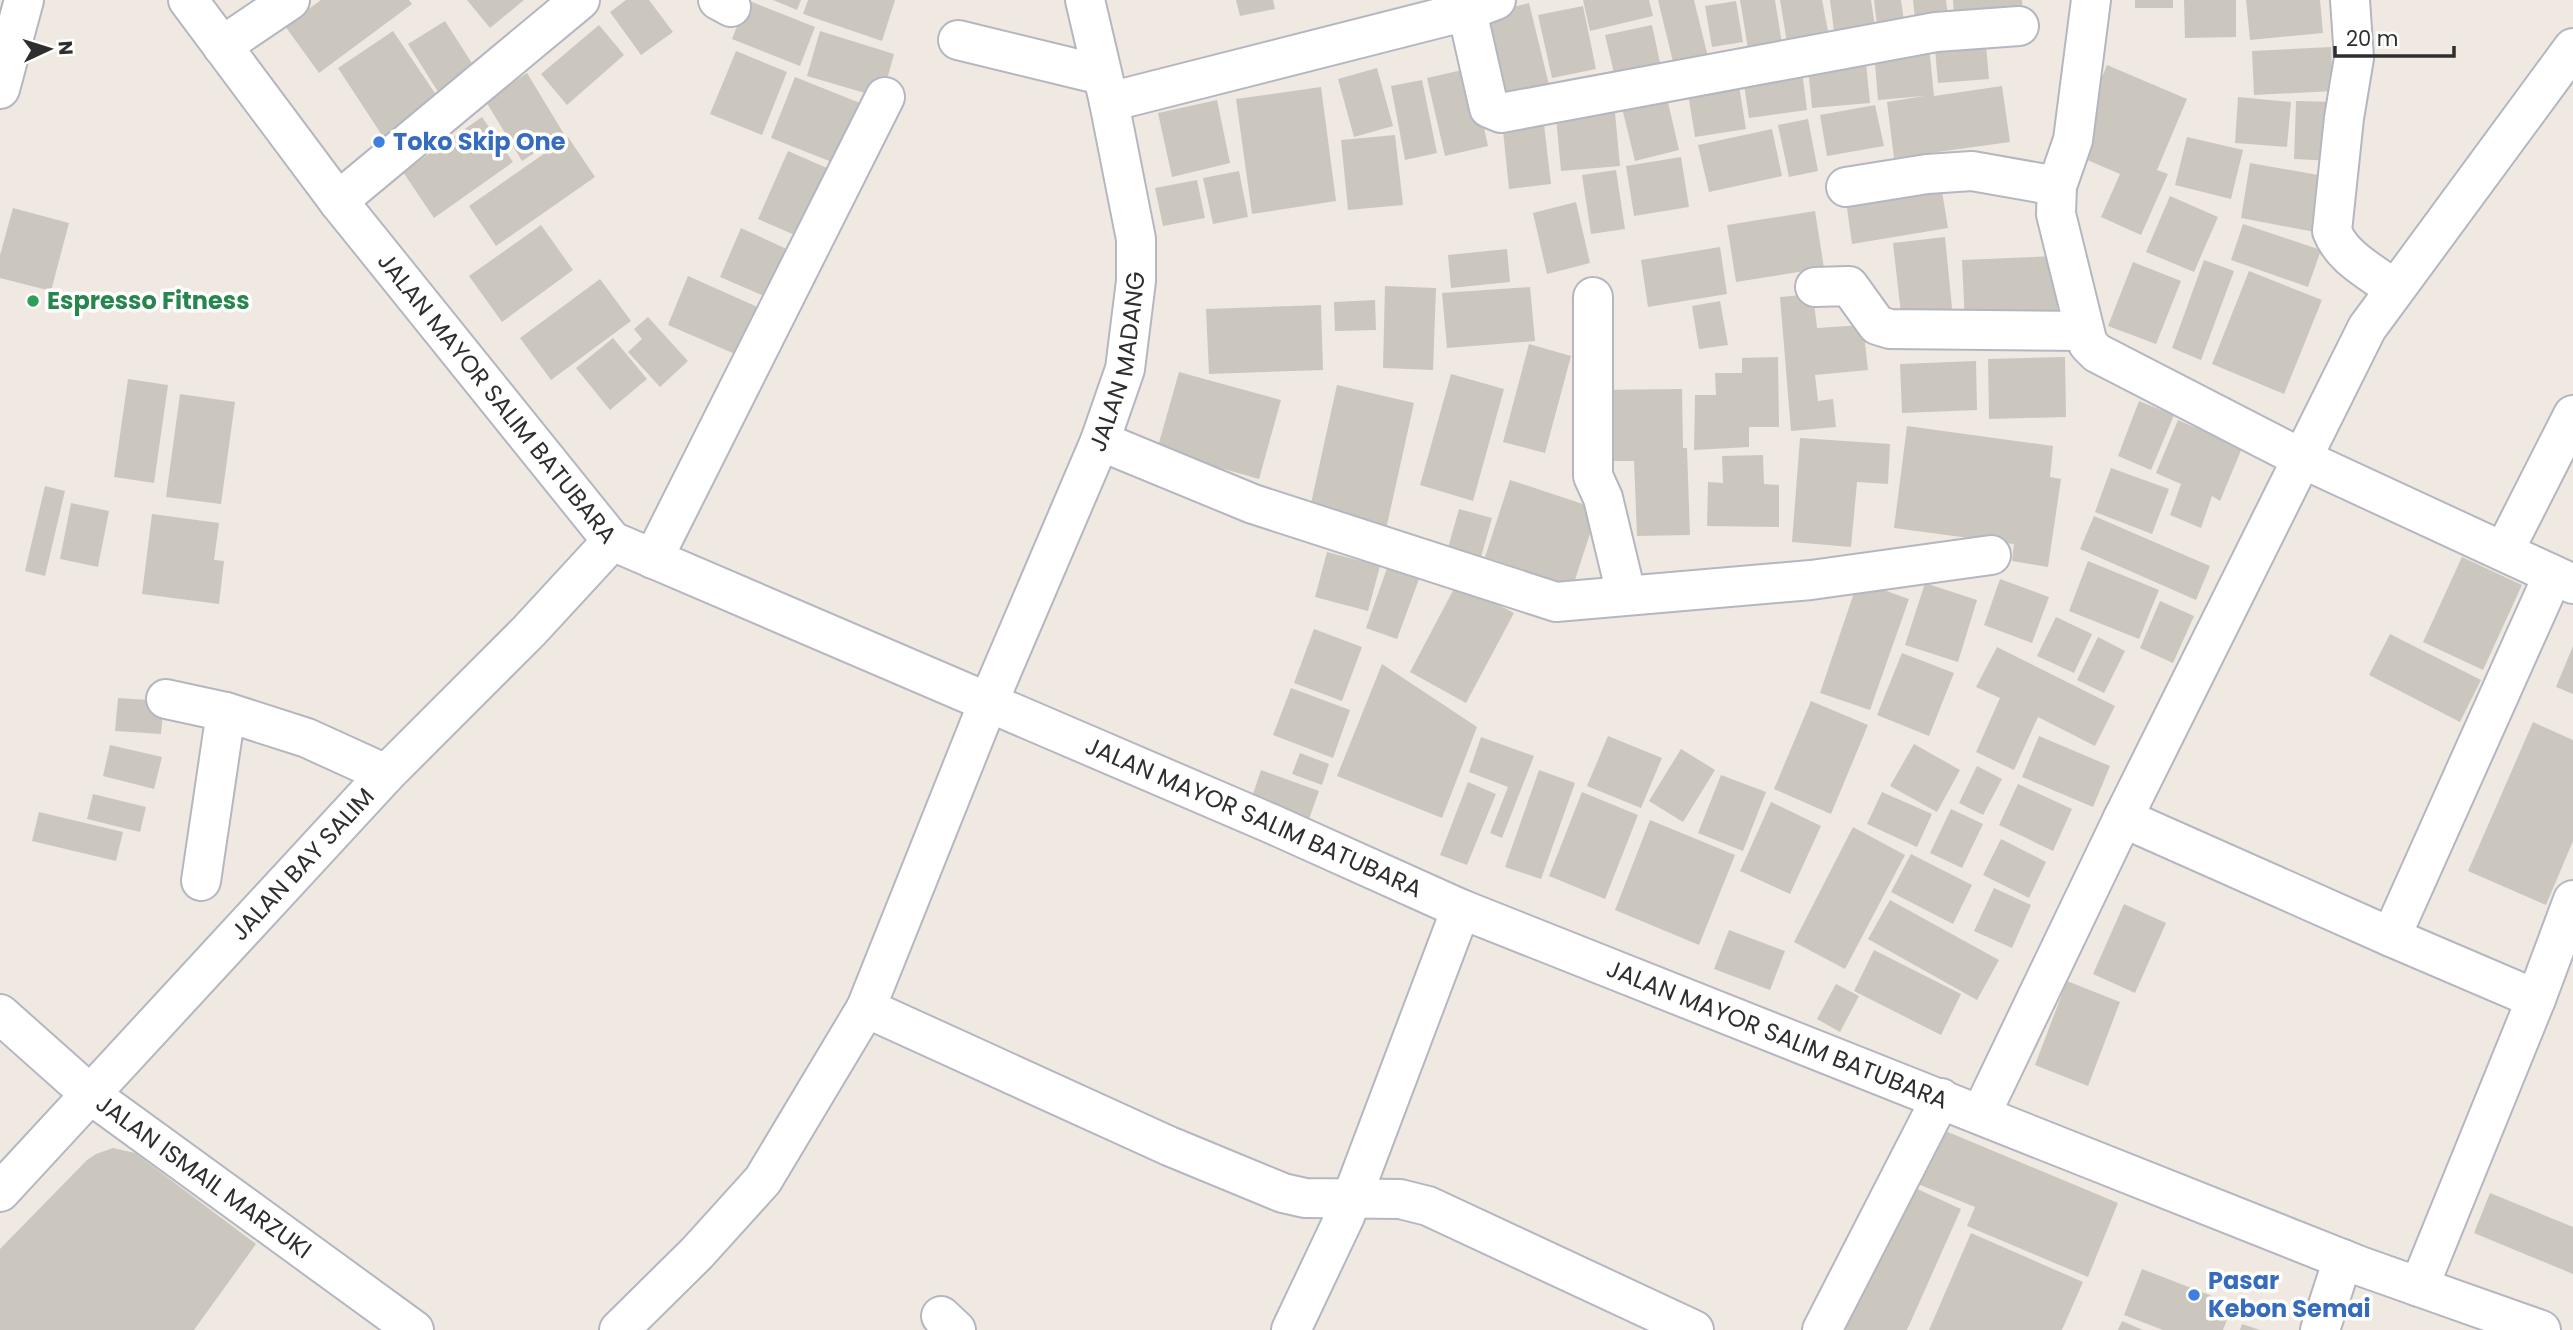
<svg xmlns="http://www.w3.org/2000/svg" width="2573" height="1330" font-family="Poppins,sans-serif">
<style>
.building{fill:#cbc7bf}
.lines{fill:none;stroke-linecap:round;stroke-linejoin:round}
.minor-casing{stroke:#b4b7c1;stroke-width:42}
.minor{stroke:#fff;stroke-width:38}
.shop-dot{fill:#3f7fe0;stroke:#fff;stroke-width:2.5}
.leisure-dot{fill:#2e9e5b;stroke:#fff;stroke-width:2.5}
.labels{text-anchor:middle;stroke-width:7;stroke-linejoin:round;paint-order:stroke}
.shop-label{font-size:24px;font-weight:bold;fill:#366cbe;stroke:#fff;text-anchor:start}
.leisure-label{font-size:24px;font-weight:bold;fill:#27864d;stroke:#fff;text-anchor:start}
.street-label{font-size:24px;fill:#2e2e2e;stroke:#fff}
</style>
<rect width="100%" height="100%" fill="#efe9e1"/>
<!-- building -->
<g class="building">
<polygon points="321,0 409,0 412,4 319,73 285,26"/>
<polygon points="467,0 524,0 490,28"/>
<polygon points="626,0 649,0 673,32 641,55 610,12"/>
<polygon points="747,0 815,27 800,66 732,39"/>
<polygon points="773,0 801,0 797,10"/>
<polygon points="808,0 895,0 882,41 803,14"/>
<polygon points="1236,0 1273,0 1275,9 1240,16"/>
<polygon points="1583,0 1649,0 1653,16 1590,31"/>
<polygon points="1658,0 1694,0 1708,57 1674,66"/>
<polygon points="1740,0 1775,0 1782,44 1748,49"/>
<polygon points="1780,0 1822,0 1830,41 1788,49"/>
<polygon points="1830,0 1871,0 1876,33 1835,39"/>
<polygon points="1874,0 1901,0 1904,21 1877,25"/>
<polygon points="1913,0 1946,0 1948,16 1915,19"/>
<polygon points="1953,0 2022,0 2023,18 1954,20"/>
<rect x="2135" y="0" width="38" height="8"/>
<polygon points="2184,0 2236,0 2236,37 2185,38"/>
<polygon points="2246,0 2320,0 2323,33 2250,40"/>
<polygon points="1736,1 1743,42 1712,47 1705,6"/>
<polygon points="1529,3 1552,97 1495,111 1484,14"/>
<polygon points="1583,6 1596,69 1552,78 1538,15"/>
<polygon points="445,21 482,79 445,103 408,44"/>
<polygon points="599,25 624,55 567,105 541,74"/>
<polygon points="1652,25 1661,67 1614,73 1605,35"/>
<polygon points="393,31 445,108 389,146 338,68"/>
<polygon points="820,31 894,54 882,98 807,76"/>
<polygon points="1985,33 1989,79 1938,83 1934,38"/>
<polygon points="1929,46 1934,96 2002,86 2010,142 1894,158 1887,102 1924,96 1878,100 1874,51"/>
<polygon points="2331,47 2333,91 2254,95 2252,51"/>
<polygon points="736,51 787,72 762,135 710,114"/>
<polygon points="1865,52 1870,103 1812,108 1807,58"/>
<polygon points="1801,63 1807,110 1749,118 1742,71"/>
<polygon points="2107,65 2187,99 2157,170 2168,174 2141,235 2101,217 2120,174 2071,153"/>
<polygon points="1377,68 1393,126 1354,137 1338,79"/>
<polygon points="1471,68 1488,146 1445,156 1427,78"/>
<polygon points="527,73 564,134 522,161 485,100"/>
<polygon points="1737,73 1746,129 1695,137 1686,81"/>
<polygon points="795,77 865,105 842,166 771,138"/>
<polygon points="1422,80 1437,153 1405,160 1391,86"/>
<polygon points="1321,87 1336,201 1252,214 1236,99"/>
<polygon points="1665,89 1679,150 1635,161 1620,100"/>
<polygon points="2238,97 2291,102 2287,147 2235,143"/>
<polygon points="1217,100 1230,163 1172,177 1158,113"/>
<polygon points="2296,101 2337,102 2334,161 2294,159"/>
<polygon points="1614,102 1620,166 1561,171 1555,107"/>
<polygon points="1875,105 1884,146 1827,156 1820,115"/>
<polygon points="1543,116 1551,184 1509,189 1502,121"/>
<polygon points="482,117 513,162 434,218 403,172"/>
<polygon points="1808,119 1818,171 1789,177 1778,125"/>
<polygon points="1772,129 1782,176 1709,192 1698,145"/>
<polygon points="1395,135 1403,205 1348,210 1341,140"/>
<polygon points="568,137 595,177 496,246 469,206"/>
<polygon points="2187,137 2243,150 2231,199 2175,185"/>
<polygon points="788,151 836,172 806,240 758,219"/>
<polygon points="1681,157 1689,207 1634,216 1626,166"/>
<polygon points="2250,163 2324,176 2315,232 2241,218"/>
<polygon points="1616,170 1625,229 1591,234 1582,175"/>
<polygon points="1239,171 1248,217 1213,224 1203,178"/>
<polygon points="1197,180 1205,218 1163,226 1155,188"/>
<polygon points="1941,185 1948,228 1852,244 1846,201"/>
<polygon points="2170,196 2218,217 2194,272 2146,252"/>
<polygon points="1576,202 1590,263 1547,274 1533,213"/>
<polygon points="13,208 69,223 51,291 0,278 0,255"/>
<polygon points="1815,211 1824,268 1736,282 1727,225"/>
<polygon points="2243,224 2321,250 2308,287 2231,260"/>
<polygon points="541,225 573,270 502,322 469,276"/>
<polygon points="741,228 791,251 771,299 720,277"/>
<polygon points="1945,237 1953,318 1902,323 1893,243"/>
<polygon points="1720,247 1727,294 1648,307 1641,260"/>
<polygon points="1507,249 1510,282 1451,288 1448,255"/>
<polygon points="2055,256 2058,320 1965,324 1962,260"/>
<polygon points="2204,260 2234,271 2201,360 2172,348"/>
<polygon points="2133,262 2181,281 2156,344 2108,326"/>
<polygon points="2249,271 2322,300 2284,394 2212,364"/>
<polygon points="688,276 762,309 742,357 668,325"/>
<polygon points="600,279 631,321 551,380 520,338"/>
<polygon points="1385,286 1436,288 1433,370 1383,368"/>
<polygon points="1530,287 1535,341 1447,348 1442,293"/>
<polygon points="1813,294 1817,328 1863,325 1868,370 1815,375 1818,401 1833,399 1836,427 1791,431 1780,297"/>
<polygon points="1375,300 1376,330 1335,331 1334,302"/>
<polygon points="1720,301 1728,345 1699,349 1692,306"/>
<polygon points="1321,305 1323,370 1209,374 1206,309"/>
<polygon points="648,317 688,361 660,387 628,352 642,339 634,329"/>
<polygon points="613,338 647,379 610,410 576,368"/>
<polygon points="1529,344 1571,356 1545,453 1503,442"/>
<polygon points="1778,357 1779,427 1749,427 1749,447 1694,450 1695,395 1716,395 1715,373 1742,373 1742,358"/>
<polygon points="2065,357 2066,417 1989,419 1988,359"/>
<polygon points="1976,361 1977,410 1902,413 1900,364"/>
<polygon points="1179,372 1281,400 1259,479 1157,450"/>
<polygon points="1451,374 1504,389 1473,501 1420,485"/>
<polygon points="128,379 168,385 154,483 114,477"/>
<polygon points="1337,385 1414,403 1385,534 1308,517"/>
<polygon points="1682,389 1683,448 1687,448 1690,535 1637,536 1634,461 1595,461 1594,390"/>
<polygon points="180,394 235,402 221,504 166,497"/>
<polygon points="2139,401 2174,415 2151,470 2118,456"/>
<polygon points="2178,420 2242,448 2220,501 2212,496 2201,528 2170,515 2181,484 2156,473"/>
<polygon points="1907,426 2053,446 2050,477 2061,479 2048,567 2012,561 2014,544 1894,528"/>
<polygon points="1800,438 1890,444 1888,484 1857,482 1851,547 1792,542"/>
<polygon points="1763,455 1764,484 1779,485 1779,527 1707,526 1708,482 1723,483 1722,456"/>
<polygon points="2111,468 2169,489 2152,534 2095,512"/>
<polygon points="1510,480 1598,509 1573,586 1485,557"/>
<polygon points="45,486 65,491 45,576 25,571"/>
<polygon points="71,503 109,511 98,567 60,559"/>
<polygon points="1459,509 1492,518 1479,564 1446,555"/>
<polygon points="152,514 219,523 214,560 224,561 219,604 142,594"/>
<polygon points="2094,516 2210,566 2196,600 2080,549"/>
<polygon points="1327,552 1380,566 1368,611 1315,597"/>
<polygon points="2462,557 2522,585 2483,670 2423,642"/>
<polygon points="2088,561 2159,590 2139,639 2069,611"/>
<polygon points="1387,568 1419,579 1397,639 1366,628"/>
<polygon points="2000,579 2049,597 2032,643 1984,625"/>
<polygon points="1858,581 1909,599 1870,710 1820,693"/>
<polygon points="1457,583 1514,613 1466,703 1410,672"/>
<polygon points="1925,583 1977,600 1958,662 1905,645"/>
<polygon points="2160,601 2194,616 2173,663 2140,648"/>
<polygon points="2056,617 2092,634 2074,673 2037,656"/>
<polygon points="1314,629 1362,647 1342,701 1294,683"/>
<polygon points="2390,634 2481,680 2460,722 2369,675"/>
<polygon points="2098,637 2125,651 2104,693 2077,680"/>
<polygon points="2573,646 2573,694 2556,687"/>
<polygon points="1997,647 2115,706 2095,746 2038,717 2014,770 1976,752 2000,698 1976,687"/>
<polygon points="1902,653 1954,673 1929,736 1877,715"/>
<polygon points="1382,664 1477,727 1442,818 1337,776"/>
<polygon points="1291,688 1350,710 1333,758 1273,735"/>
<polygon points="118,698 164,701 161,734 115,731"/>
<polygon points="1811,701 1868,725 1831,814 1774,789"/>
<polygon points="2533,722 2573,740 2573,841 2546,905 2468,871"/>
<polygon points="1608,736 1662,758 1641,808 1587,786"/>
<polygon points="2039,736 2110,766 2093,807 2022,777"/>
<polygon points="1481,737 1534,756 1502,838 1490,833 1508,787 1469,772"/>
<polygon points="1914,744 1960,770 1937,812 1890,786"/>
<polygon points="110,745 162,757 154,789 103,776"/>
<polygon points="1681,749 1715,770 1683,822 1649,801"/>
<polygon points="1300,753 1329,764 1322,785 1292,774"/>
<polygon points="1977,766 2002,779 1983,815 1959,803"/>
<polygon points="1261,770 1319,791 1309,819 1252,797"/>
<polygon points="1539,770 1575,783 1541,879 1505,867"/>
<polygon points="1721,775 1766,792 1743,851 1698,833"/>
<polygon points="1468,782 1496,794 1467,865 1440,855"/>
<polygon points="2018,784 2072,809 2053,851 1999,825"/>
<polygon points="1582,792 1638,815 1605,899 1549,876"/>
<polygon points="1882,792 1932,814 1917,847 1867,824"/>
<polygon points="93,794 146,807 140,832 87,819"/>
<polygon points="1771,802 1821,826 1790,894 1740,871"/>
<polygon points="1951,809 1983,824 1962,868 1930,853"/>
<polygon points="39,812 123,832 116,861 32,841"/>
<polygon points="1650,820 1735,855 1699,945 1615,910"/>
<polygon points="1853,827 1905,855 1845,969 1794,942"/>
<polygon points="2001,839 2046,862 2029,898 1983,875"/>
<polygon points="1911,854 1972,885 1953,924 1891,892"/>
<polygon points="1994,888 2031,905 2012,948 1974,931"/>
<polygon points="1890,900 1999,960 1977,1000 1868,939"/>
<polygon points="2124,904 2166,923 2135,993 2093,974"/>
<polygon points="1729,930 1785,951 1770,990 1714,969"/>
<polygon points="1874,950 1961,994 1941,1035 1854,991"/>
<polygon points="2067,981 2120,1002 2088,1086 2035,1065"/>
<polygon points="1836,984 1859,996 1840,1032 1817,1019"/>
<polygon points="1936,1127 2118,1203 2088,1277 1967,1226 1975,1207 1913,1182"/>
<polygon points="113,1148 135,1153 256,1244 194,1330 0,1330 0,1249 87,1160 96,1154"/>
<polygon points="1902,1182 1961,1209 1907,1330 1836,1330"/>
<polygon points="2490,1193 2573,1227 2573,1274 2474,1233"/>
<polygon points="1971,1233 2083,1282 2062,1330 1929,1330"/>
<polygon points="2142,1269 2233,1304 2223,1330 2163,1330 2124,1315"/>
<polygon points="2122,1321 2143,1330 2118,1330"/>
<polygon points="2242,1324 2260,1330 2240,1330"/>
</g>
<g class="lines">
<defs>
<g id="minor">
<path id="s1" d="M 188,0 L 338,201 L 612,541 L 1272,824 L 1461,909 L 2360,1266 L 2541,1330"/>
<polyline points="718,0 731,7"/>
<polyline points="2091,0 2073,140 2057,186 2056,214 2088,344 2097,353 2303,459 2573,584"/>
<path d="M 2350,0 L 2354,58 L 2344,118 L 2332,231 C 2342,258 2372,272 2394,289"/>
<polyline points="1467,11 1489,108 1501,113 1936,32 2019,26"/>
<polyline points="958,40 1102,75"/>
<polyline points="222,46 290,0"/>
<polyline points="0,89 24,0"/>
<polyline points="1109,102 1467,11 1496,0"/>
<polyline points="1846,187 1927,174 1972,171 2057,186"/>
<polyline points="338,201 580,0"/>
<polyline points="1815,287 1849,286 1877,325 1890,329 2084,331"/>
<polyline points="1593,297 1593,476 1603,498 1626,594"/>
<polyline points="1100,441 1253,504 1556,602 1811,580 1991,555"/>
<polyline points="2504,551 2573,415"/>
<polyline points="653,559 885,97"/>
<polyline points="166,699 226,712 307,738 386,774"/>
<polyline points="2123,818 2391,937 2536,999"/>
<polyline points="201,881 226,712"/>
<polyline points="2391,937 2553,575"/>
<polyline points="866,1008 1169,1146 1283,1193 1305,1198 1400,1199 1428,1206 1694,1330"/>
<path id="s2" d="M 0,1014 L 91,1095 L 414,1330"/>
<polyline points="1981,1114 2123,818 2367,328 2573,48"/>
<path id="s3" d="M 0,1192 L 386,774 L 529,631 L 612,541"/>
<polyline points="2419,1287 2536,999 2573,900"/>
<polyline points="941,1316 956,1330"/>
<path id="s4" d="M 619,1330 L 697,1253 L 763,1180 L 866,1008 L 988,703 L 1100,441 L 1125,369 L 1136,281 L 1136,239 L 1109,102 L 1085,0"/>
<polyline points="1291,1330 1345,1216 1461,909"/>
<polyline points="1822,1330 1941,1098"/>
<polyline points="2320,1330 2343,1259"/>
</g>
</defs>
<!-- minor casing -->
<use href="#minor" class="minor-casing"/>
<!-- minor -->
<use href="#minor" class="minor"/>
</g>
<!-- markers -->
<g class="shop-dot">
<circle cx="379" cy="142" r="7"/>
<circle cx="2194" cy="1295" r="7"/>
</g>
<circle class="leisure-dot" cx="33" cy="301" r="7"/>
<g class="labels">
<!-- shop labels -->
<g class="shop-label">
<text x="393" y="150">Toko Skip One</text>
<text x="2208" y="1289">Pasar<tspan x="2208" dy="28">Kebon Semai</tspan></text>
</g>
<!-- leisure labels -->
<g class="leisure-label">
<text x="47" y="309">Espresso Fitness</text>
</g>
<!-- street labels -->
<g class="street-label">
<text dy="8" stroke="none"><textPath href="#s4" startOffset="1104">JALAN MADANG</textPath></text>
<text dy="8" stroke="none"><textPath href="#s1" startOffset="504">JALAN MAYOR SALIM BATUBARA</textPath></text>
<text dy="8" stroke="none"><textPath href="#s1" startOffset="1386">JALAN MAYOR SALIM BATUBARA</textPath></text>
<text dy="8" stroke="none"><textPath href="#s3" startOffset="446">JALAN BAY SALIM</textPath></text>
<text dy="8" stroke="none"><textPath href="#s1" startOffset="1953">JALAN MAYOR SALIM BATUBARA</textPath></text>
<text dy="8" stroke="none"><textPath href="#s2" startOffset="261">JALAN ISMAIL MARZUKI</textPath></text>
</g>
</g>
<!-- north arrow -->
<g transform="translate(49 49) rotate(86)" stroke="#ffffff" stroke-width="5" paint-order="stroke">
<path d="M0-5L12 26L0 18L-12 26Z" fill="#2e2e2e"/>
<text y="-10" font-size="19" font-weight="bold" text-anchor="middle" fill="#2e2e2e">N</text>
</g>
<!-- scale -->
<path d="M2335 46v10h119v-10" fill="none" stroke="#2e2e2e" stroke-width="3.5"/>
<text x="2346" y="46" font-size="21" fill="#2e2e2e" stroke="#ffffff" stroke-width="5" paint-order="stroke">20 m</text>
</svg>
